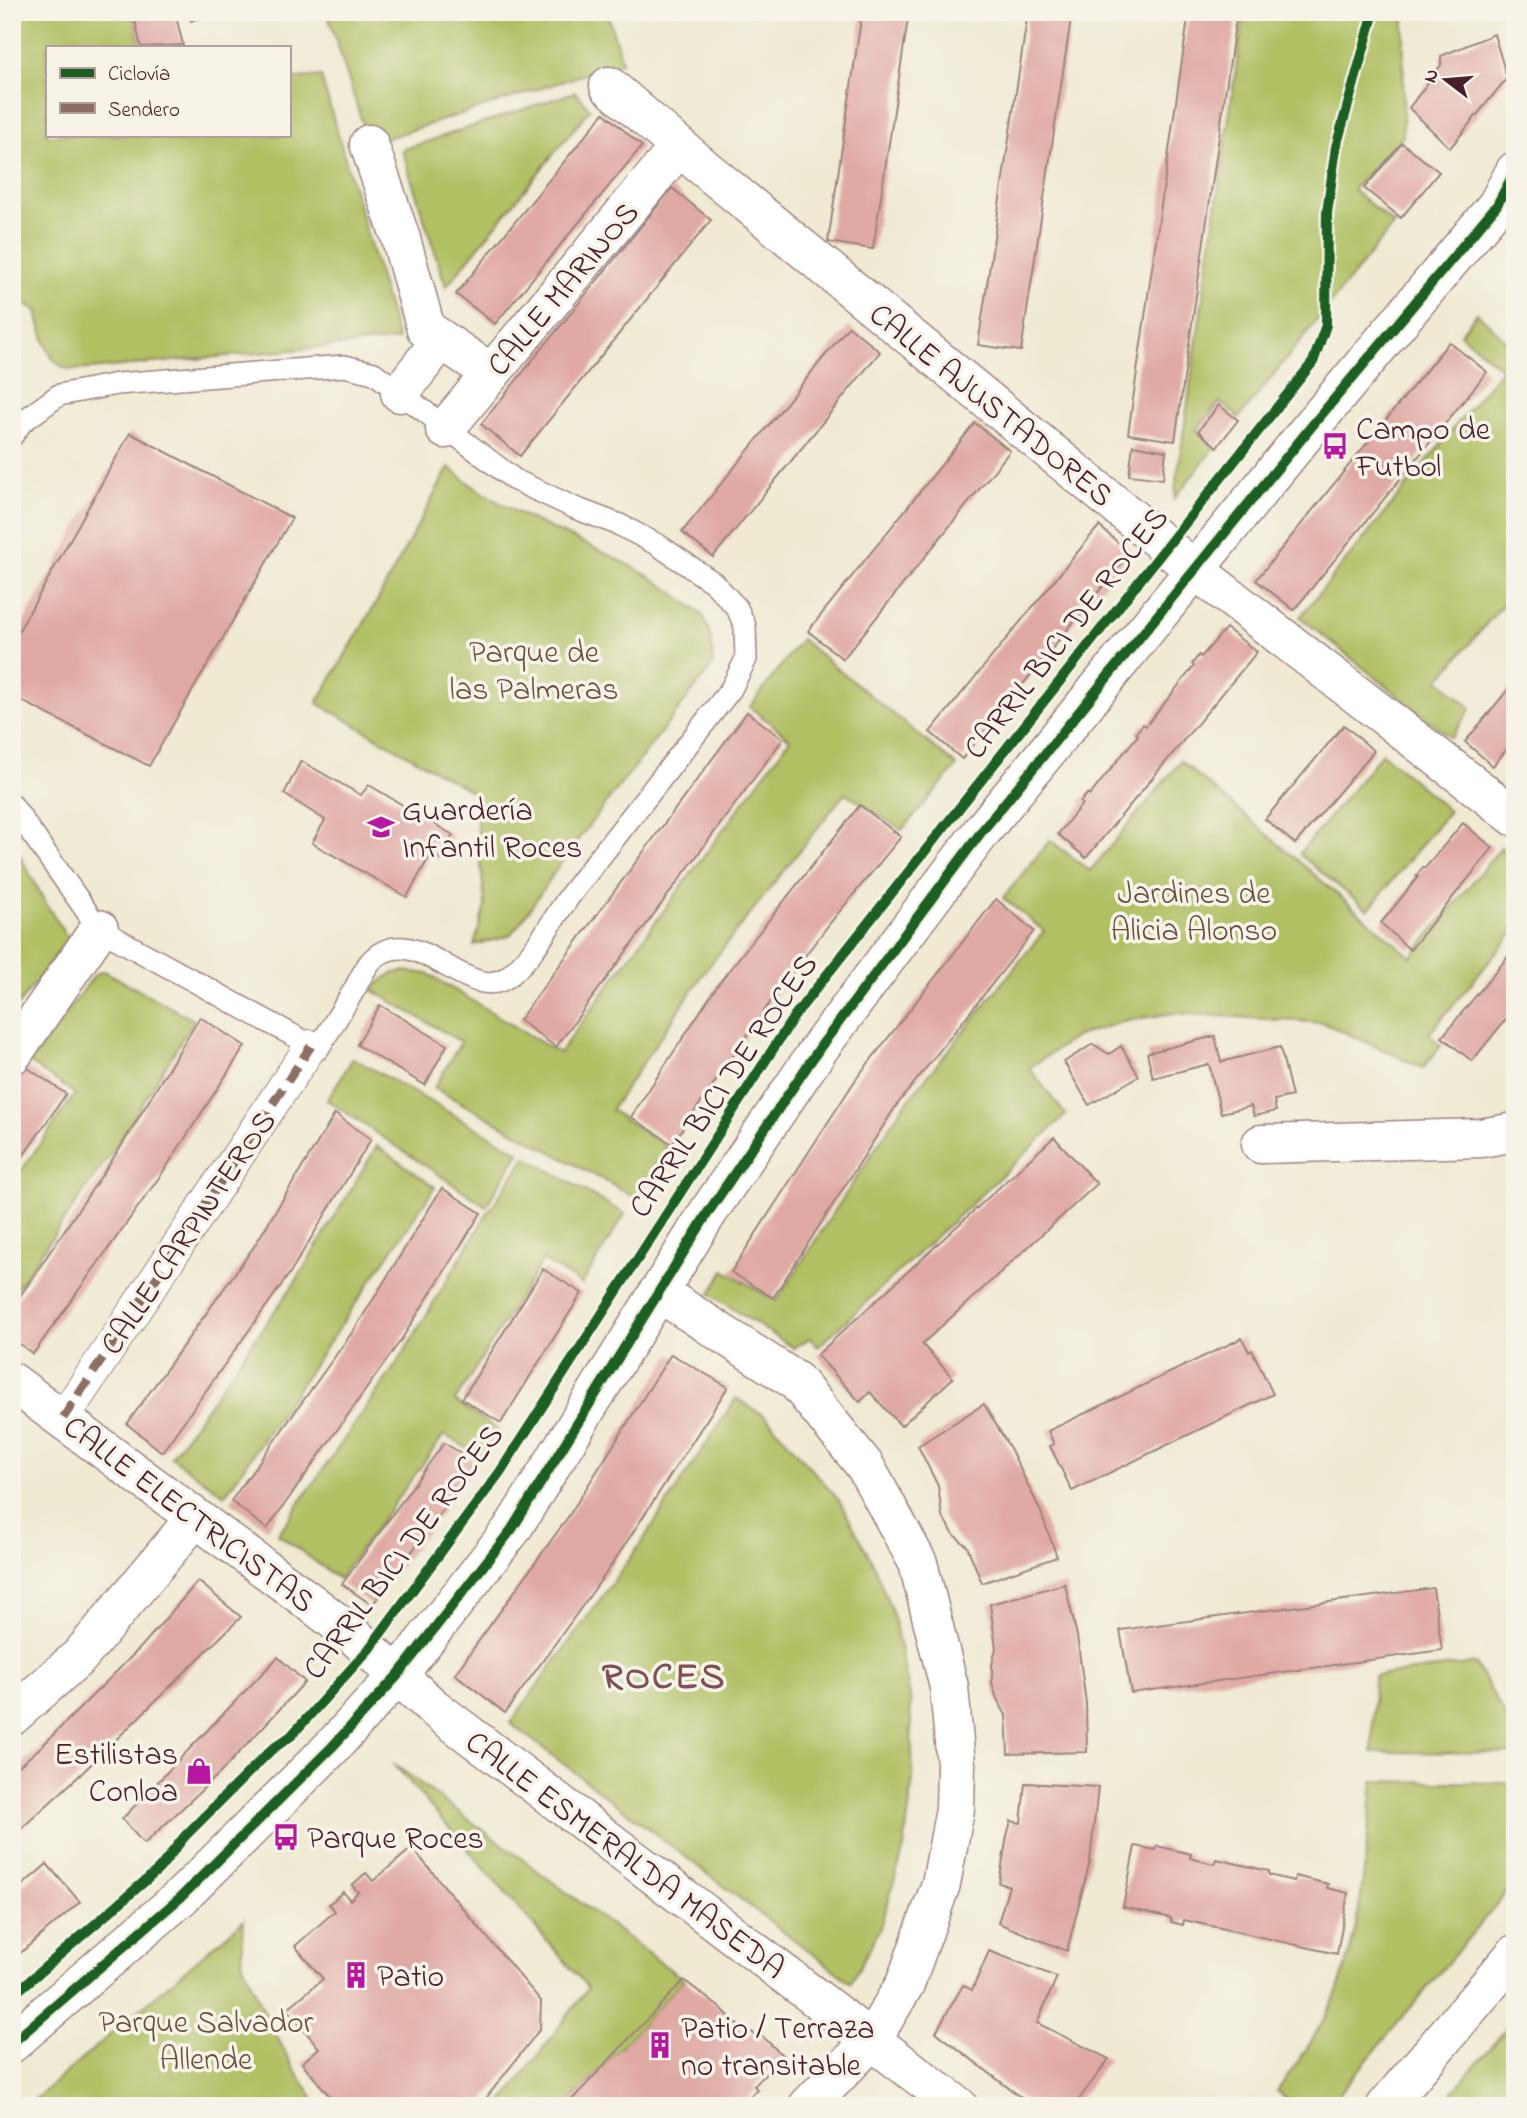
<svg xmlns="http://www.w3.org/2000/svg" width="1527" height="2118" font-family="'Indie Flower',sans-serif">
<style>
.green{fill:#b0c063;stroke:#7d7047;stroke-width:2}
.building{fill:#e0a9a4}
.lines{fill:none;stroke-linecap:round;stroke-linejoin:round}
.service-casing{stroke:#9d847f;stroke-width:24}
.pedestrian-casing{stroke:#9d847f;stroke-width:34}
.minor-casing{stroke:#9d847f;stroke-width:41}
.service{stroke:#fff;stroke-width:21}
.pedestrian{stroke:#fff;stroke-width:32}
.minor{stroke:#fff;stroke-width:38}
.quiet{stroke:#8d6e63;stroke-width:9;stroke-dasharray:18 9;stroke-linecap:butt}
.cycleway-casing{stroke:#f7f3e8;stroke-width:15}
.cycleway{stroke:#1b5e20;stroke-width:10}
.labels{text-anchor:middle;stroke-width:7;stroke-linejoin:round;paint-order:stroke}
.street-label{font-size:32px;fill:#4a1f2b;stroke:#f7f3e8}
.poi-label{font-size:32px;fill:#4a1f2b;stroke:#f7f3e8;text-anchor:start}
.park-label{font-size:32px;fill:#694f3c;stroke:#f7f3e8}
.district-label{font-size:38px;font-weight:bold;letter-spacing:2px;fill:#7e4f55;stroke:#f7f3e8}
</style>
<rect width="100%" height="100%" fill="#f7f3e8"/>
<filter id="ink" filterUnits="userSpaceOnUse"><feTurbulence type="fractalNoise" baseFrequency=".0143" numOctaves="2"/><feDisplacementMap in="SourceGraphic" scale="14" xChannelSelector="R" yChannelSelector="G"/><feConvolveMatrix kernelMatrix="1 2 1 2 8 2 1 2 1" color-interpolation-filters="sRGB"/></filter>
<filter id="wash" filterUnits="userSpaceOnUse"><feTurbulence type="fractalNoise" baseFrequency=".00686" numOctaves="4" result="noise"/><feDisplacementMap in="SourceGraphic" scale="28" xChannelSelector="R" yChannelSelector="G"/><feGaussianBlur stdDeviation="1.57" result="paint"/><feColorMatrix in="noise" values="0 0 0 0 0 0 0 0 0 0 0 0 0 0 0 0 0 1.4 0 .05"/><feComposite in="paint" operator="in"/></filter>
<g filter="url(#wash)">
<rect width="100%" height="100%" fill="#f0ead3"/>
<!-- green -->
<g class="green">
<path d="M 12,12 L 133,12 L 141,47 L 47,47 L 47,135 L 289,135 L 289,79 L 321,76 L 398,340 L 90,369 C 84,369 74,370 68,369 C 45,363 42,330 37,311 L 12,295 Z"/>
<polygon points="327,12 607,12 622,62 369,144"/>
<polygon points="1244,12 1404,12 1403,136 1353,190 1394,224 1239,418 1220,402 1196,430 1214,448 1174,499"/>
<polygon points="575,92 590,109 446,287 402,150"/>
<polygon points="1477,313 1515,349 1515,590 1439,680 1471,708 1451,738 1300,617 1502,369 1460,334"/>
<path d="M 449,467 C 517,528 613,543 683,600 C 690,605 700,611 704,618 C 711,632 713,650 713,665 L 567,854 L 521,922 L 509,936 L 474,945 L 485,906 L 474,793 L 317,703 L 376,603 Z"/>
<path d="M 801,639 L 957,766 L 902,830 L 845,793 L 706,970 L 611,1110 L 667,1147 L 636,1198 L 434,1088 L 461,1042 L 372,990 C 392,969 400,969 428,974 L 559,1053 L 790,739 L 750,707 Z"/>
<polygon points="1382,753 1449,811 1368,910 1299,854"/>
<polygon points="1181,761 1411,957 1501,847 1515,864 1515,933 1512,934 1429,1034 1441,1046 1423,1068 1324,1023 1175,1013 1128,1020 1077,1036 1029,1068 1066,1115 818,1347 810,1338 794,1348 710,1294 724,1270 776,1301 901,1109 1044,931 1003,898 1050,840 1090,871"/>
<polygon points="12,841 45,902 68,938 12,1014"/>
<polygon points="104,971 194,1020 114,1149 12,1295 12,1184 75,1094 30,1063 93,977 98,973"/>
<polygon points="353,1058 519,1152 486,1206 327,1100"/>
<polygon points="377,1146 435,1187 225,1495 171,1457 296,1281"/>
<polygon points="526,1157 625,1214 582,1284 543,1260 455,1401 498,1430 483,1457 444,1435 339,1579 278,1534 400,1359 488,1212"/>
<polygon points="736,1398 766,1417 839,1500 873,1563 893,1614 910,1696 913,1779 904,1848 880,1928 851,1983 510,1723 639,1546"/>
<polygon points="1475,1663 1515,1733 1515,1753 1372,1752 1374,1676"/>
<polygon points="393,1763 684,1980 566,2106 500,2106 588,1988"/>
<path d="M 1373,1781 L 1515,1783 L 1515,1882 L 1329,2106 L 1295,2106 L 1277,2091 C 1298,2062 1318,2034 1333,2001 C 1362,1937 1366,1850 1373,1781 Z"/>
<polygon points="244,1920 242,1962 267,2018 294,2069 319,2106 27,2106"/>
<polygon points="1515,2018 1515,2106 1441,2106"/>
</g>
<g id="blocks">
<!-- building -->
<g class="building">
<polygon points="133,12 175,12 183,45 141,47"/>
<polygon points="189,12 213,12 191,21"/>
<polygon points="862,12 909,12 873,249 828,242"/>
<polygon points="1028,12 1072,12 1021,351 978,345"/>
<polygon points="1189,12 1237,12 1175,441 1128,434"/>
<polygon points="1494,34 1507,78 1450,148 1409,108 1441,65 1441,56"/>
<polygon points="604,113 642,146 495,324 456,294"/>
<polygon points="1402,143 1439,172 1401,218 1364,188"/>
<polygon points="672,188 711,220 520,456 481,424"/>
<polygon points="849,326 880,352 713,557 682,532"/>
<polygon points="1449,342 1487,372 1294,610 1256,580"/>
<polygon points="1219,405 1238,420 1217,447 1198,431"/>
<polygon points="975,423 1010,451 843,659 808,631"/>
<polygon points="130,433 292,518 149,766 12,696 12,643"/>
<polygon points="1133,445 1166,451 1163,479 1129,475"/>
<polygon points="1099,526 1130,553 962,759 930,732"/>
<polygon points="1226,628 1257,652 1086,858 1058,834 1082,804 1080,802 1088,793 1090,795 1138,735 1136,733 1143,724 1146,726 1194,666 1192,664 1199,655 1201,657"/>
<polygon points="1515,681 1515,739 1493,766 1465,742"/>
<polygon points="747,712 783,739 556,1047 519,1020"/>
<polygon points="1344,725 1374,751 1295,844 1265,819"/>
<polygon points="301,761 361,795 369,785 453,835 439,859 431,854 407,897 312,843 325,820 284,794"/>
<polygon points="860,805 901,837 830,923 778,991 672,1144 631,1117 719,983"/>
<polygon points="1463,823 1493,848 1410,950 1381,923 1418,877 1416,876 1420,871 1423,867 1425,868"/>
<polygon points="996,899 1034,931 896,1106 773,1298 731,1272 856,1079"/>
<polygon points="1515,948 1515,1008 1472,1061 1442,1037"/>
<polygon points="380,1005 447,1045 425,1085 357,1045"/>
<polygon points="200,1017 245,1046 163,1172 33,1354 12,1338 12,1308 120,1148"/>
<polygon points="1215,1036 1221,1062 1280,1047 1292,1096 1274,1100 1276,1111 1254,1116 1251,1106 1221,1113 1209,1064 1153,1078 1147,1053"/>
<polygon points="1093,1044 1109,1054 1121,1046 1139,1076 1089,1105 1064,1062"/>
<polygon points="25,1066 66,1094 12,1172 12,1084"/>
<polygon points="335,1114 371,1139 290,1273 162,1452 127,1424 253,1248"/>
<polygon points="1054,1137 1097,1184 922,1344 953,1378 901,1426 870,1392 860,1402 817,1355"/>
<polygon points="442,1188 481,1213 401,1340 267,1529 231,1501 356,1327"/>
<polygon points="543,1269 582,1293 501,1423 462,1399"/>
<polygon points="1242,1338 1249,1352 1252,1350 1273,1394 1072,1491 1050,1446 1054,1444 1048,1431"/>
<polygon points="671,1354 728,1387 609,1569 505,1713 455,1674 568,1517"/>
<polygon points="984,1404 1011,1450 1040,1510 1057,1557 982,1583 967,1546 954,1535 942,1516 938,1486 918,1446"/>
<polygon points="444,1443 478,1463 372,1605 342,1584"/>
<polygon points="198,1581 241,1617 80,1775 12,1837 12,1772 42,1746 142,1646"/>
<polygon points="1065,1584 1077,1636 1086,1703 1087,1752 1008,1754 1006,1715 997,1699 992,1683 992,1665 996,1648 990,1604"/>
<polygon points="1433,1588 1442,1650 1131,1693 1120,1630"/>
<polygon points="278,1657 305,1682 220,1773 144,1844 122,1819"/>
<polygon points="1025,1783 1098,1787 1090,1861 1067,1951 998,1923 1009,1886 999,1883 1007,1836 1011,1821 1021,1823"/>
<polygon points="1135,1846 1156,1850 1157,1846 1191,1854 1190,1858 1214,1864 1216,1859 1269,1871 1269,1875 1285,1879 1294,1881 1295,1876 1328,1884 1327,1888 1348,1893 1337,1954 1184,1920 1183,1925 1171,1922 1171,1918 1123,1907"/>
<polygon points="412,1848 541,2001 540,2029 480,2106 338,2106 302,2063 319,2048 287,2009 323,1979 295,1946 335,1911 329,1904 343,1892 350,1900 358,1892 352,1885 366,1873 373,1881"/>
<polygon points="47,1864 80,1902 12,1960 12,1894"/>
<polygon points="989,1951 1057,1977 1037,2023 1109,2059 1074,2106 1032,2106 936,2032 963,1985 972,1990"/>
<polygon points="684,1980 724,2011 748,2035 752,2032 759,2039 762,2036 783,2056 754,2086 757,2089 741,2106 566,2106"/>
</g>
</g>
</g>
<g filter="url(#ink)">
<use href="#blocks" fill-opacity="0" stroke="#9d847f" stroke-width="2"/>
<g class="lines">
<defs>
<path id="service" d="M 12,436 L 22,422 L 59,395 L 117,384 L 344,366 L 374,373 L 515,480 L 575,508 L 620,525 L 658,545 L 714,583 L 737,608 L 745,626 L 746,659 L 731,689 C 679,756 626,823 574,890 C 553,917 537,953 510,975 C 469,1010 416,913 370,962 C 364,970 359,981 354,990 C 342,1010 330,1029 318,1049 L 99,929 L 12,805"/>
<polyline id="pedestrian" points="63,1418 311,1046"/>
<g id="minor">
<polyline points="609,86 703,167 1195,570 1515,817"/>
<polyline points="369,144 401,239 426,329 491,373"/>
<polyline points="400,393 441,340"/>
<polyline points="445,429 679,147"/>
<polyline points="12,1055 99,929"/>
<polyline points="1261,1144 1481,1138 1515,1132"/>
<polyline points="658,1292 796,1381 865,1466 918,1563 949,1687 956,1764 955,1809 941,1884 905,1984 871,2041 808,2106"/>
<polyline points="12,1382 310,1602 354,1636 434,1708 958,2106"/>
<polyline points="12,1716 80,1656 195,1518"/>
<polyline points="12,2043 181,1897 332,1747 398,1675 512,1529 709,1211 821,1046 982,831 1311,427 1497,205 1515,171"/>
<polyline points="1386,2106 1515,1954"/>
</g>
</defs>
<!-- service casing -->
<use href="#service" class="service-casing"/>
<!-- pedestrian casing -->
<use href="#pedestrian" class="pedestrian-casing"/>
<!-- minor casing -->
<use href="#minor" class="minor-casing"/>
<!-- service -->
<use href="#service" class="service"/>
<!-- pedestrian -->
<use href="#pedestrian" class="pedestrian"/>
<!-- minor -->
<use href="#minor" class="minor"/>
<!-- quiet -->
<polyline class="quiet" points="63,1418 311,1046"/>
<defs>
<g id="cycleway">
<polyline points="12,1996 159,1869 185,1836 271,1750 291,1736 369,1649 500,1472 795,1015 1313,362 1326,325 1327,213 1336,147 1374,12"/>
<polyline points="12,2043 181,1897 332,1747 398,1675 512,1529 709,1211 821,1046 982,831 1311,427 1497,205 1515,171"/>
</g>
</defs>
<!-- cycleway casing -->
<use href="#cycleway" class="cycleway-casing"/>
<!-- cycleway -->
<use href="#cycleway" class="cycleway"/>
</g>
</g>
<!-- icons -->
<defs>
<symbol id="bus-bare" viewBox="-9 -9 18 18"><path d="M-5-6H5V4H4V6H2V4H-2V6H-4V4H-5ZM-3.5-4V0h7V-4ZM-3.5 1.2v1.5H-2V1.2ZM2 1.2v1.5H3.5V1.2Z" fill="#b5179e" stroke="#f7f3e8" stroke-width="2.5" paint-order="stroke"/></symbol>
<symbol id="school-bare" viewBox="-9 -9 18 18"><path d="M0-5L7-2L0 1L-7-2ZM-4 1L0 2.5L4 1V4Q0 6-4 4Z" fill="#b5179e" stroke="#f7f3e8" stroke-width="2.5" paint-order="stroke"/></symbol>
<symbol id="shop-bare" viewBox="-9 -9 18 18"><path d="M-5-2.5h2.3a2.7 3.5 0 0 1 5.4 0H5L5.5 6h-11ZM-1.5-2.5h3a1.5 2.3 0 0 0-3 0Z" fill="#b5179e" stroke="#f7f3e8" stroke-width="2.5" paint-order="stroke"/></symbol>
<symbol id="building-bare" viewBox="-9 -9 18 18"><path d="M-4-6H4V6H1V3H-1V6H-4ZM-2.5-4.3h1.7v1.8h-1.7ZM.8-4.3h1.7v1.8H.8ZM-2.5-1h1.7V.8h-1.7ZM.8-1h1.7V.8H.8Z" fill="#b5179e" stroke="#f7f3e8" stroke-width="2.5" paint-order="stroke"/></symbol>
</defs>
<g fill-rule="evenodd">
<use href="#bus-bare" x="1316" y="427" width="38" height="38"/>
<use href="#school-bare" x="362" y="808" width="38" height="38"/>
<use href="#shop-bare" x="180" y="1752" width="38" height="38"/>
<use href="#bus-bare" x="267" y="1818" width="38" height="38"/>
<use href="#building-bare" x="337" y="1956" width="38" height="38"/>
<use href="#building-bare" x="641" y="2026" width="38" height="38"/>
</g>
<g class="labels">
<!-- street labels -->
<g class="street-label">
<text transform="translate(562 288) rotate(-50)" y="11">CALLE MARINOS</text>
<text transform="translate(992 404) rotate(39)" y="11">CALLE AJUSTADORES</text>
<text transform="translate(1065 632) rotate(-52)" y="11">CARRIL BICI DE ROCES</text>
<text transform="translate(722 1085) rotate(-56)" y="11">CARRIL BICI DE ROCES</text>
<text transform="translate(187 1232) rotate(-56)" y="11">CALLE CARPINTEROS</text>
<text transform="translate(190 1513) rotate(37)" y="11">CALLE ELECTRICISTAS</text>
<text transform="translate(402 1551) rotate(-53)" y="11">CARRIL BICI DE ROCES</text>
<text transform="translate(626 1854) rotate(37)" y="11">CALLE ESMERALDA MASEDA</text>
</g>
<!-- poi labels -->
<g class="poi-label">
<text x="1356" y="439">Campo de<tspan x="1356" dy="37">Futbol</tspan></text>
<text x="402" y="820">Guardería<tspan x="402" dy="37">Infantil Roces</tspan></text>
<text x="178" y="1764" text-anchor="end">Estilistas<tspan x="178" dy="37">Conloa</tspan></text>
<text x="307" y="1848">Parque Roces</text>
<text x="377" y="1986">Patio</text>
<text x="681" y="2038">Patio / Terraza<tspan x="681" dy="37">no transitable</tspan></text>
</g>
<!-- park labels -->
<g class="park-label">
<text x="534" y="662">Parque de<tspan x="534" dy="37">las Palmeras</tspan></text>
<text x="1194" y="903">Jardines de<tspan x="1194" dy="37">Alicia Alonso</tspan></text>
<text x="206" y="2032">Parque Salvador<tspan x="206" dy="37">Allende</tspan></text>
</g>
<!-- district labels -->
<g class="district-label">
<text x="664" y="1688">ROCES</text>
</g>
</g>
<!-- margin -->
<rect width="1527" height="2118" fill="none" stroke="#f7f3e8" stroke-width="42"/>
<!-- legend -->
<rect x="46" y="46" width="245" height="91" fill="#f7f3e8" stroke="#b29e9c" stroke-width="2"/>
<rect x="60" y="68" width="35" height="10" fill="#1b5e20" stroke="#b29e9c" stroke-width="2"/>
<text x="108" y="80" font-size="21" fill="#4a1f2b">Ciclovía</text>
<rect x="60" y="103" width="35" height="10" fill="#8d6e63" stroke="#b29e9c" stroke-width="2"/>
<text x="108" y="116" font-size="21" fill="#4a1f2b">Sendero</text>
<!-- north arrow -->
<g transform="translate(1446 80) rotate(286)" stroke="#f7f3e8" stroke-width="5" paint-order="stroke">
<path d="M0-5L12 26L0 18L-12 26Z" fill="#4a1f2b"/>
<text y="-10" font-size="19" font-weight="bold" text-anchor="middle" fill="#4a1f2b">N</text>
</g>
</svg>
